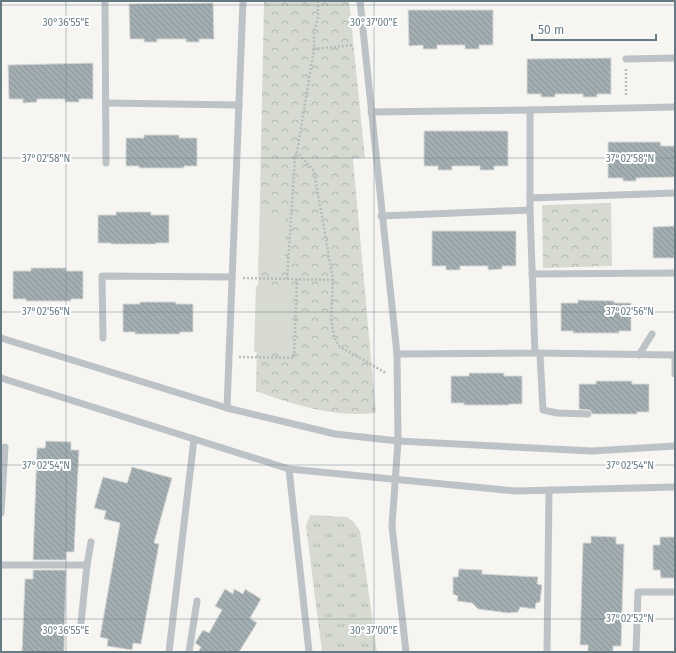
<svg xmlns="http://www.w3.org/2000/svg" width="676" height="653" font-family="'Fira Sans',sans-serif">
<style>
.grass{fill:url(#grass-tufts)}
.park{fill:url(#park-crowns)}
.garden{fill:#d6dad1}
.building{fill:url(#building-back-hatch);stroke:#d7d7d5}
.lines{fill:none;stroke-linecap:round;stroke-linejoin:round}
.path{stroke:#b7bbbd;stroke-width:2.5;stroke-dasharray:2 2;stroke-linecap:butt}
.minor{stroke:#bcc2c5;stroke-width:7}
.ticks{fill:none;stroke:#657a83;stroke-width:1;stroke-opacity:0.45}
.ticks-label{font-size:10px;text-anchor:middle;fill:#657a83;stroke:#fff;stroke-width:4;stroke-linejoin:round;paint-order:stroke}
</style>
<defs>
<pattern id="grass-tufts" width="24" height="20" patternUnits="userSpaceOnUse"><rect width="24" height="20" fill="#d6dad1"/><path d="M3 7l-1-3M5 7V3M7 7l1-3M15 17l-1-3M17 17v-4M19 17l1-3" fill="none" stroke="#b1b6af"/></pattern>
<pattern id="park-crowns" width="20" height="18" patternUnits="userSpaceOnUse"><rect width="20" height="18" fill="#d6dad1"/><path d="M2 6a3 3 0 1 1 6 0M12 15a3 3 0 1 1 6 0" fill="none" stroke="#b1b6af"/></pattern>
<pattern id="building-back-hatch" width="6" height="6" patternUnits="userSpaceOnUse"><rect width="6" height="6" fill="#a3aeb2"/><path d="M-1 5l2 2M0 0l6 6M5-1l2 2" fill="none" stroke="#889396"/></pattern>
</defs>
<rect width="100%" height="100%" fill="#f6f5f2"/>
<!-- grass -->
<polygon class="grass" points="310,515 347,517 354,522 360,531 377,652 322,652 306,526"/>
<!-- park -->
<g class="park">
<path d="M 264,1 L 349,1 L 365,158 L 353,159 L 376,413 C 336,418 294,405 256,391 Z"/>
<polygon points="611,203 612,266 543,268 542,205"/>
</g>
<!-- garden -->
<g class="garden">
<polygon points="261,213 286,214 284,271 258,270"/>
<polygon points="256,286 293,287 291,354 254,352"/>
</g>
<!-- building -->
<g class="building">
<polygon points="213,3 214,39 199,39 199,42 186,42 186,39 157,39 157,42 144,42 144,39 130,39 129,4"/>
<polygon points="408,10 493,10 493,45 479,45 479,49 465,49 465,45 437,45 437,49 423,49 423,45 409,46"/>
<polygon points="611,58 611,94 597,94 597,97 583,97 583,94 555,94 555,97 541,97 541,94 527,94 527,59"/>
<polygon points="93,63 93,99 79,99 79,102 65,102 65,99 37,99 37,102 23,103 23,99 9,99 8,65"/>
<polygon points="424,131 508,131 508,166 494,166 494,170 480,170 480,166 452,166 452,170 438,170 438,166 424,166"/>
<polygon points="144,135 179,135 179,138 197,138 197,166 184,166 184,168 139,168 139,166 126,166 126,138 144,138"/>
<polygon points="608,142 660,142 661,146 675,146 675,177 636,178 636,181 623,181 623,178 608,178"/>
<polygon points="116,212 151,212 151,215 169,215 169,243 156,243 156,244 111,244 111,243 98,243 98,215 116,215"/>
<polygon points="675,226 675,258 653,258 653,227"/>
<polygon points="432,231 516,231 516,266 502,266 502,269 488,270 488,266 460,266 460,270 446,270 446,266 432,266"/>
<polygon points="31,268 66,268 66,271 83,271 83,299 71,299 71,301 26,301 26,299 13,299 13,271 31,271"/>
<polygon points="578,300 614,301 614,303 631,303 631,331 619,331 619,333 573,333 573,331 561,331 561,303 578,303"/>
<polygon points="140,302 176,302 176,304 193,304 193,332 180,332 180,334 135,334 135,332 123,332 123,304 140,304"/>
<polygon points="469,373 504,373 504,376 522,376 522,404 509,404 509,405 464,405 464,403 451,403 451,376 469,376"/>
<polygon points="596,381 632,381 632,384 649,384 649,412 637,412 637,414 593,414 590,410 579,409 579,384 596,384"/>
<polygon points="46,441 71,442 71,450 79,450 74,552 66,552 66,560 33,560 37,448 45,448"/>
<polygon points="132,467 172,478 154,543 159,544 141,644 133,643 132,650 107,646 108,639 100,637 120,523 104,519 106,511 94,508 103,477 127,483"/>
<polygon points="591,536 616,537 616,544 624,544 621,646 613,646 613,652 588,652 588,645 580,645 583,543 591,543"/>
<polygon points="660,537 675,537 675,578 661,578 660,570 653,570 653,545 660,545"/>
<polygon points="459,569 482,570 482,574 538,577 537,584 542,585 540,602 536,603 535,609 520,607 518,612 508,613 478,609 472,603 457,601 458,596 453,594 453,577 458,577"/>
<polygon points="33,570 66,570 64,652 22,652 25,579 33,579"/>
<polygon points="225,589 233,594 234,589 243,594 245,589 261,599 250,618 257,623 239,652 198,652 201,647 195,643 203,630 209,633 222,610 215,606"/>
</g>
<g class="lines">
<!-- path -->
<g class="path">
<polyline points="318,1 318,18 314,32 314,49 297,152 314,171 333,280 331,320 334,337 339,346 386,373"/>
<polyline points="314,49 353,45"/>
<polyline points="626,69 626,96"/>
<polyline points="243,278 333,280"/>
<polyline points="287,279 295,157 297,152"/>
<polyline points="239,357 294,358 297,279"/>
</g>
<!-- minor -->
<g class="minor">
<polyline points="105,1 106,163"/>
<polyline points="360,1 397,354 398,441 392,526 406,652"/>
<polyline points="626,59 675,58"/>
<polyline points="106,103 239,105"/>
<polyline points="530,110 675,107"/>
<polyline points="371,112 530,110 530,210 381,216"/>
<polyline points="530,198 675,193"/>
<polyline points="532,274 675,273"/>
<polyline points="1,338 227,408 335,434 398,441 592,451 675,446"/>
<polyline points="103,338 102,276 232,277"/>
<polyline points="535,353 675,355"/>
<polyline points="397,354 535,353 530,210"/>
<polyline points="540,354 543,410 557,413 588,414"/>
<polyline points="639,355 652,334"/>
<polyline points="675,355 675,374"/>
<polyline points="1,378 289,469 516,491 675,487"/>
<polyline points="227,408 243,1"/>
<polyline points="289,469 309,652"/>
<polyline points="1,513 5,447"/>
<polyline points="1,565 87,565 91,542"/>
<polyline points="81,623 87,565"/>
<polyline points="169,652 194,439"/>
<polyline points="189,652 197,601"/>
<polyline points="547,652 549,490"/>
<polyline points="636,652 638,592 675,592"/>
</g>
</g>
<!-- ticks -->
<path class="ticks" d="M 66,1 L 66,652M 374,1 L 374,652M 1,5 L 675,5M 1,158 L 675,158M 1,312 L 675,312M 1,465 L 675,465M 1,619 L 675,619"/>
<g class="ticks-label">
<text x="66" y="26">30°36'55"E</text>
<text x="374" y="26">30°37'00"E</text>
<text x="46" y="162">37°02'58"N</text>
<text x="630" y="162">37°02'58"N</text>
<text x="46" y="315">37°02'56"N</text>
<text x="630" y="315">37°02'56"N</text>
<text x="46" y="469">37°02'54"N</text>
<text x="630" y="469">37°02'54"N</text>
<text x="630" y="622">37°02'52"N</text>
<text x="66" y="634">30°36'55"E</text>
<text x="374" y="634">30°37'00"E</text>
</g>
<!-- border -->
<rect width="676" height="653" fill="none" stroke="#657a83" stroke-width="4"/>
<!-- scale -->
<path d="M532 34v6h124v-6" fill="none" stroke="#657a83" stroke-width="2"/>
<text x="538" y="34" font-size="12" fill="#657a83" stroke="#ffffff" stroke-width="3" paint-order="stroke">50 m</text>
</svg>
